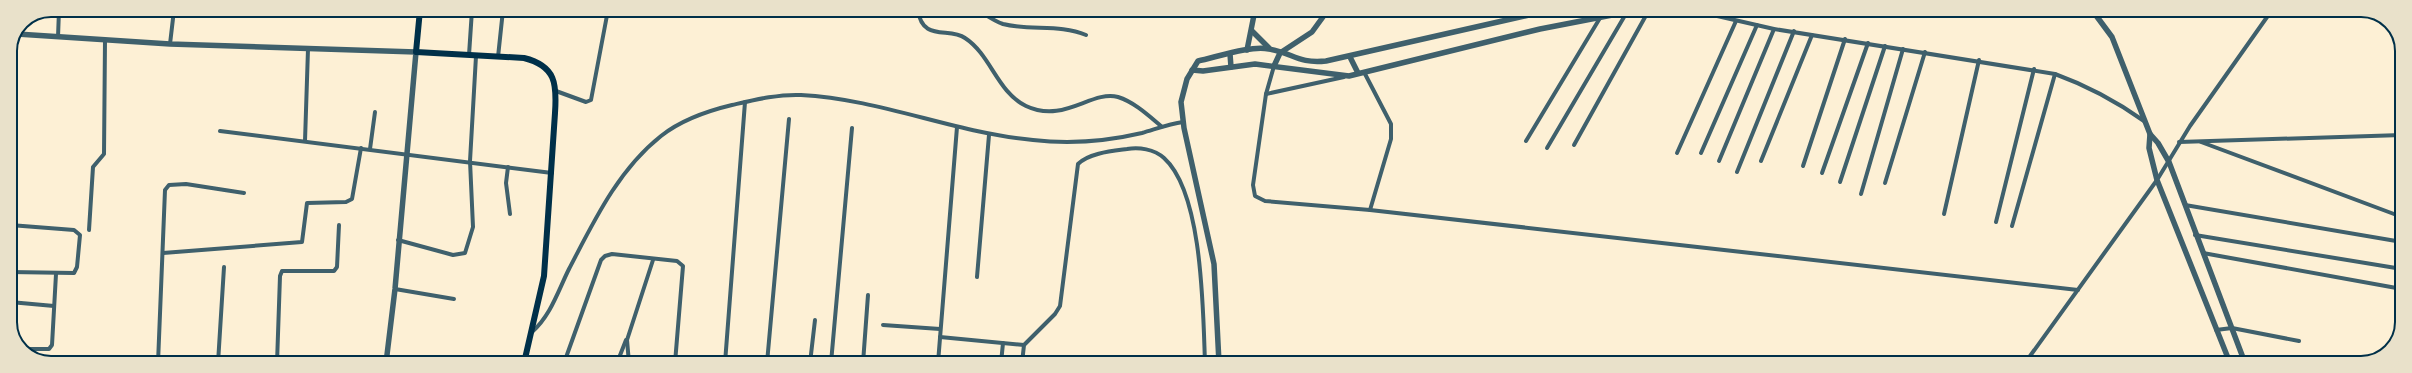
<svg xmlns="http://www.w3.org/2000/svg" width="2412" height="373" font-family="'Source Serif 4',serif">
<style>
.lines{fill:none;stroke-linecap:round;stroke-linejoin:round}
.minor{stroke:#3f606c;stroke-width:4}
.tertiary{stroke:#3f606c;stroke-width:5.5}
.secondary{stroke:#003049;stroke-width:6}
.rim{fill:none;stroke:#003049;stroke-width:2}
</style>
<rect width="100%" height="100%" fill="#fdf0d5"/>
<g class="lines">
<!-- minor -->
<g class="minor">
<path d="M 918,10 C 922,42 949,27 965,38 C 991,55 997,92 1026,106 C 1064,124 1091,90 1118,97 C 1134,102 1148,115 1161,126"/>
<path d="M 978,10 C 986,15 994,21 1003,24 C 1030,31 1060,24 1086,35"/>
<path d="M 1691,10 L 1774,29 L 2055,74 C 2088,86 2116,101 2144,121"/>
<polyline points="58,37 59,10"/>
<polyline points="170,44 174,10"/>
<polyline points="469,55 472,10"/>
<polyline points="498,57 503,10"/>
<polyline points="1274,66 1266,94 1253,185 1255,196 1265,201 1370,210 2078,290"/>
<polyline points="1364,72 1391,124 1391,139 1370,210"/>
<polyline points="556,91 586,102 591,100 608,10"/>
<polyline points="1266,94 1344,77"/>
<polyline points="220,131 552,173"/>
<polyline points="305,141 308,49"/>
<polyline points="1526,141 1600,18"/>
<polyline points="2179,142 2402,135"/>
<polyline points="2201,142 2402,217"/>
<polyline points="1574,145 1649,10"/>
<polyline points="1547,148 1627,12"/>
<polyline points="370,149 375,112"/>
<polyline points="1677,153 1736,21"/>
<polyline points="1701,153 1757,25"/>
<polyline points="1719,161 1774,29"/>
<polyline points="1761,161 1812,35"/>
<polyline points="1803,166 1845,39"/>
<polyline points="508,167 506,183 510,214"/>
<polyline points="1737,172 1794,31"/>
<polyline points="1822,173 1868,43"/>
<polyline points="1840,182 1885,46"/>
<polyline points="1885,183 1925,52"/>
<polyline points="1861,194 1903,49"/>
<polyline points="2185,205 2402,242"/>
<polyline points="1944,214 1979,60"/>
<polyline points="1996,222 2034,69"/>
<polyline points="10,225 74,230 80,235 77,267 74,273 10,272"/>
<polyline points="2012,226 2055,74"/>
<polyline points="89,230 93,167 104,154 105,40"/>
<polyline points="2195,235 2402,269"/>
<polyline points="398,240 453,255 465,253 473,227 470,161 476,56"/>
<polyline points="163,253 302,242 307,203 346,202 352,199 361,148"/>
<polyline points="2203,253 2402,289"/>
<polyline points="977,277 989,135"/>
<polyline points="395,289 454,299"/>
<polyline points="10,302 54,306"/>
<polyline points="883,325 940,329"/>
<polyline points="2216,330 2232,328 2299,341"/>
<path d="M 532,332 C 551,315 558,291 569,269 C 594,221 618,170 661,136 C 681,120 707,111 732,105 C 754,100 778,94 801,95 C 880,99 955,133 1033,140 C 1068,144 1108,141 1142,133 C 1156,129 1169,124 1183,122"/>
<polyline points="940,337 1024,345"/>
<polyline points="21,349 49,349 52,345 56,274"/>
<polyline points="158,363 165,190 169,185 186,184 244,193"/>
<polyline points="218,363 224,267"/>
<polyline points="277,363 280,276 282,271 334,271 337,267 339,225"/>
<polyline points="564,363 601,260 605,256 612,254 677,261 683,266 675,363"/>
<polyline points="617,363 626,340"/>
<polyline points="629,363 627,340 653,260"/>
<polyline points="725,363 745,102"/>
<polyline points="767,363 789,119"/>
<polyline points="810,363 815,320"/>
<polyline points="831,363 852,128"/>
<polyline points="863,363 868,295"/>
<polyline points="938,363 957,127"/>
<polyline points="1001,363 1003,343"/>
<path d="M 1022,363 L 1024,345 L 1055,314 L 1060,306 L 1078,164 C 1089,153 1112,151 1127,149 C 1139,147 1154,149 1164,158 C 1203,193 1203,312 1205,363"/>
<polyline points="2025,363 2157,180 2190,126 2272,10"/>
</g>
<!-- tertiary -->
<g class="tertiary">
<polyline points="2092,10 2112,37 2150,134 2158,143 2169,162 2245,363"/>
<polyline points="1252,31 1269,48"/>
<polyline points="17,34 170,44 416,52 395,289 386,363"/>
<polyline points="1247,50 1255,10"/>
<polyline points="1230,54 1231,67"/>
<polyline points="1350,57 1358,73"/>
<polyline points="1274,66 1280,53 1312,32 1328,10"/>
<polyline points="1192,70 1203,71 1255,64 1349,76 1540,29 1638,10"/>
<polyline points="2150,134 2149,148 2157,180 2230,363"/>
<path d="M 1219,363 L 1214,264 L 1184,128 L 1181,102 L 1187,79 L 1198,61 C 1217,57 1251,45 1269,49 C 1293,53 1298,64 1326,61 L 1551,10"/>
</g>
<!-- secondary -->
<path class="secondary" d="M 420,10 L 416,52 L 524,58 C 556,66 557,84 555,113 L 544,276 L 524,363"/>
</g>
<!-- crop -->
<path d="M0 0H2412V373H0ZM51 17H2361A34 34 0 0 1 2395 51V322A34 34 0 0 1 2361 356H51A34 34 0 0 1 17 322V51A34 34 0 0 1 51 17Z" fill="#e9e1ca" fill-rule="evenodd"/>
<path class="rim" d="M51 17H2361A34 34 0 0 1 2395 51V322A34 34 0 0 1 2361 356H51A34 34 0 0 1 17 322V51A34 34 0 0 1 51 17Z"/>
</svg>
